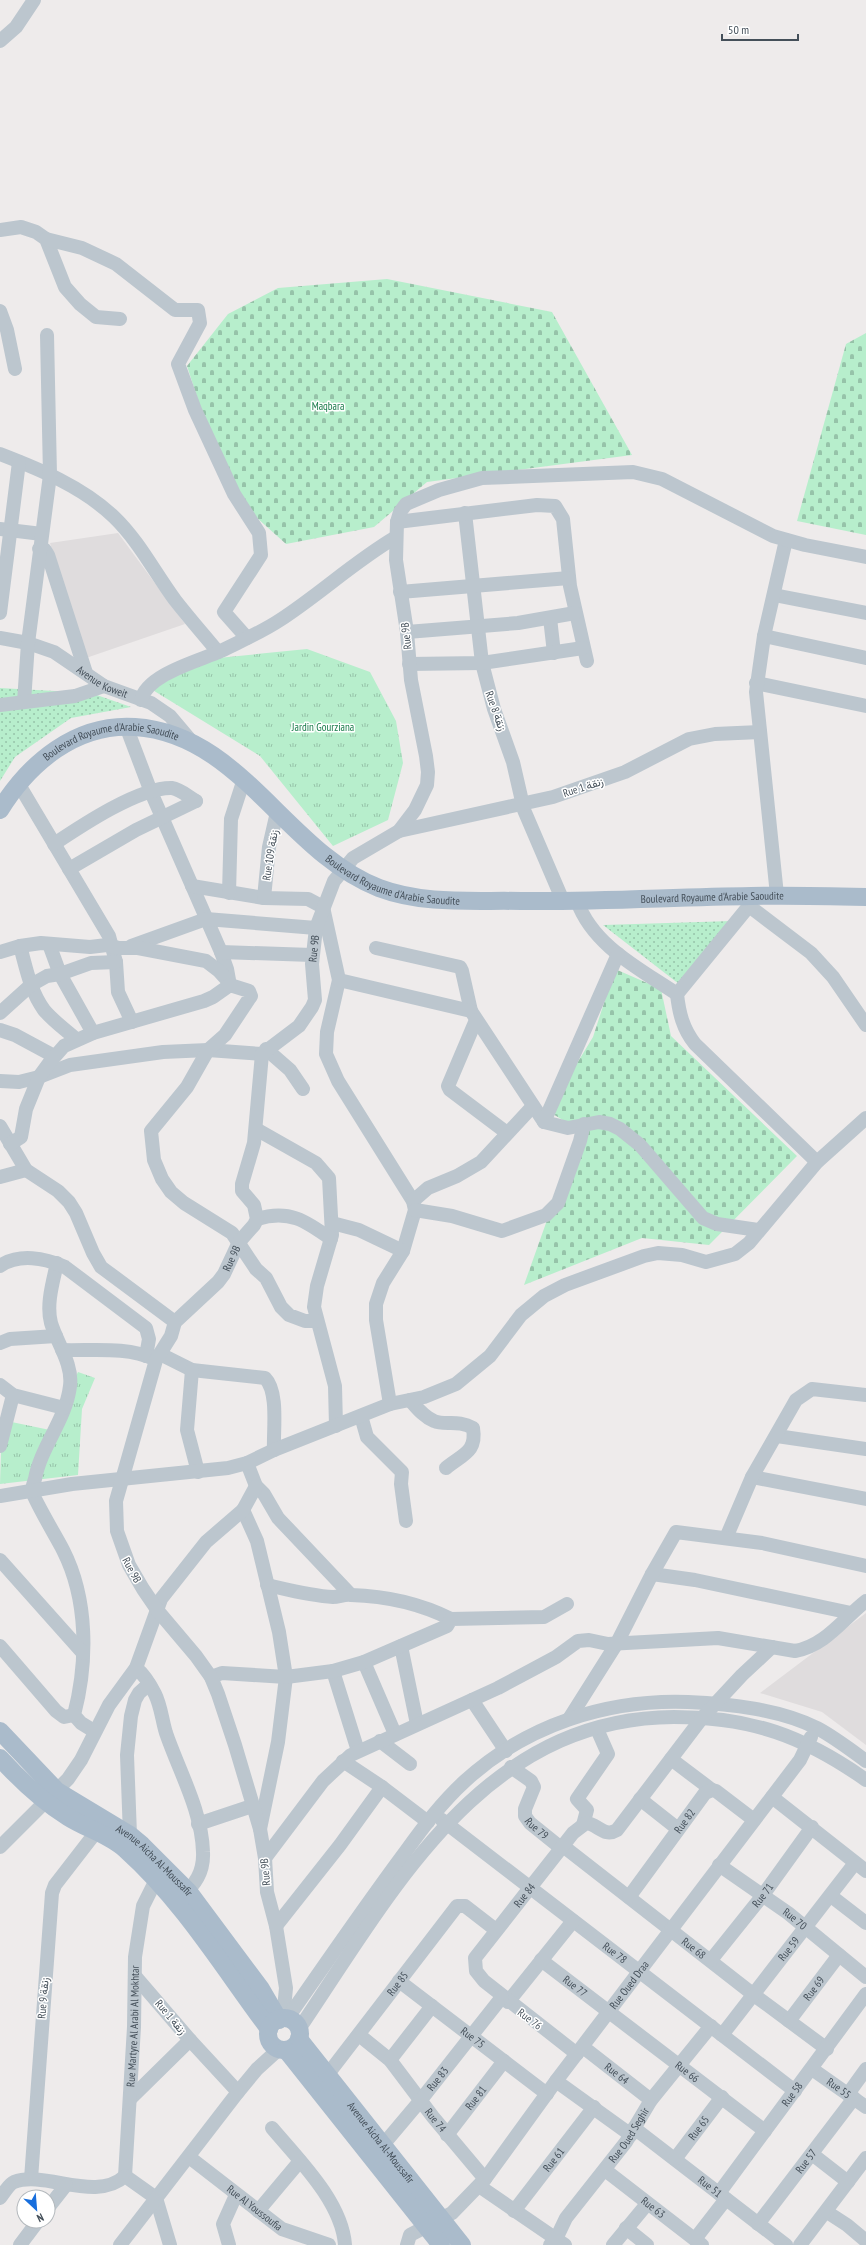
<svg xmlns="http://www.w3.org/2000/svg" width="866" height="2245" font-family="'PT Sans Narrow',Vazirmatn,sans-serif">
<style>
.education{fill:#dfdcdd}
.grass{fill:url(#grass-dots)}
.cemetery{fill:url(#cemetery-stones)}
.park{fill:url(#park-tufts)}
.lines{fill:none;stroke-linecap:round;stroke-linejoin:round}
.minor{stroke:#bcc6ce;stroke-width:14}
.major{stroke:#aabbcb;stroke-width:18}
.labels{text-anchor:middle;stroke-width:3;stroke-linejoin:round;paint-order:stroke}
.park-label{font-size:11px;fill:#157947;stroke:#fff}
.street-label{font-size:11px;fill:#444f59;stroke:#fff}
</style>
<defs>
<pattern id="grass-dots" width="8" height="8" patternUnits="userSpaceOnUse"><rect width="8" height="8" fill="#b7eecc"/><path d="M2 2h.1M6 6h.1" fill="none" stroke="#96c3a9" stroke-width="1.8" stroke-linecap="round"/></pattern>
<pattern id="cemetery-stones" width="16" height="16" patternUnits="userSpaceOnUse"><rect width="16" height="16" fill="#b7eecc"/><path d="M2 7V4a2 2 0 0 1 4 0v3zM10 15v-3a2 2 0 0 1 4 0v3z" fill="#96c3a9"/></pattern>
<pattern id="park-tufts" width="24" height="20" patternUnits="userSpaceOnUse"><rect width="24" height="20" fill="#b7eecc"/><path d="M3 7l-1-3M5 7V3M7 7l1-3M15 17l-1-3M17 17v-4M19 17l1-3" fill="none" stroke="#96c3a9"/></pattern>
</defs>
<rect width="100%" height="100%" fill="#eeebeb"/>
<!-- education -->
<g class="education">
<polygon points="118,533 185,624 86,658 50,543"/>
<polygon points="866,1613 866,1745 822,1712 760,1693"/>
</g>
<!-- grass -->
<g class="grass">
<polygon points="0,688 91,693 131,707 71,718 15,757 0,781"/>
<polygon points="732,921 679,984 603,925"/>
</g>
<!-- cemetery -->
<g class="cemetery">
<polygon points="387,279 552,312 632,455 427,482 374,527 286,544 228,492 187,366 228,314 278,288"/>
<polygon points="866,333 866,535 797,521 846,344"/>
<polygon points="615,969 661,989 671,1036 797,1156 709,1245 642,1238 524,1285 579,1130 548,1111 593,1037"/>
</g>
<!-- park -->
<g class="park">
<polygon points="307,649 370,672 396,721 403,763 388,820 333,846 260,756 151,689 188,661"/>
<polygon points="78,1372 95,1378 82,1409 78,1475 0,1484 2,1420 50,1430"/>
</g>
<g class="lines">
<!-- minor -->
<g class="minor">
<polyline points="0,41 16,27 34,0"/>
<polyline points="0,230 21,227 36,232 46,239 65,287 80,304 96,317 120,319"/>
<polyline points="46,239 82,248 116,264 175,310 198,310 200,323 178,364 195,410 234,494 259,533 261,555 224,612 247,638"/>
<polyline points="0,311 7,330 15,369"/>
<path d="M 0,454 C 39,469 83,487 114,517 C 139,541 155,573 175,600 C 189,618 204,635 218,652"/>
<polyline points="465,513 482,663 494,709 513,762 524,810 563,901"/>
<polyline points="397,522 537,505 555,506 563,519 570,586 587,661"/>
<polyline points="0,529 42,534"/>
<polyline points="39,549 45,550 48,555 86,673"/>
<polyline points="400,592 569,578"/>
<polyline points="774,595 866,613"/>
<polyline points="0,613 19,462"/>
<polyline points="550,618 554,653"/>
<polyline points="407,632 518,623 575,613"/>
<polyline points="764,636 866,658"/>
<path id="s1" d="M 0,638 L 28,643 L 54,652 L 104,686 L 151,703 L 170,716 L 192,742"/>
<polyline points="409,664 482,663 583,648"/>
<polyline points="756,683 866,706"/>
<path d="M 141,700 C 147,674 199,661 221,651 C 241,641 262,632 280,620 C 320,594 355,561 396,537"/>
<polyline points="24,702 28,643 50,475 47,335"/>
<polyline points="0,705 75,696 104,686"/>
<polyline points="126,726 151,792 221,952 227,969 229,980"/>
<polyline points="18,783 109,936 116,962 118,992 132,1022"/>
<polyline points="399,831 553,797 625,772 689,739 715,734 760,732"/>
<path d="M 54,844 C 81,826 139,787 172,788 C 180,789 189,797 196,801"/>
<polyline points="69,869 136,830 196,801"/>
<polyline points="192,886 264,898 308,899 323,907 339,980 327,1032 326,1054 338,1081 413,1201 415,1210 403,1251 383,1283 376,1304 376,1320 390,1404"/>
<polyline points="229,893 231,819 244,779"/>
<polyline points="777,895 756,692 764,636 786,540"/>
<path d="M 752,896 L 749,906 L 677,994 C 679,1013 683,1029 695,1044 L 817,1162"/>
<polyline points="264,898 269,847 277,812"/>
<path d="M 577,901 C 593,946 640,969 677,994"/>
<polyline points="749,906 811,953 833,977 866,1025"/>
<polyline points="49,944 60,974 93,1033"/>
<path d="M 20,946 C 26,967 30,991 44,1010 C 53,1021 66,1030 76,1039"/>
<polyline points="131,946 206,919 316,928"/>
<polyline points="376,948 460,967 462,971 471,1011"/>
<polyline points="0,952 20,946 41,943 90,947 107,945 119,948 138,948 206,961 219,971 229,982"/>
<polyline points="221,952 312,955"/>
<polyline points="339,980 471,1011 544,1122 568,1128 599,1122 610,1124 620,1129 640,1145 703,1218 717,1224 758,1230"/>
<polyline points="0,1013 31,985 47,976 60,974 91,963 116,962"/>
<polyline points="476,1020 448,1086 450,1090 507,1133"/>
<polyline points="0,1030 15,1035 54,1056"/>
<polyline points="266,1049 290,1070 303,1089"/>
<polyline points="0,1081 19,1082 39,1077 70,1065 163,1052 208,1050 262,1054"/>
<polyline points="544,1122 618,954"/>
<polyline points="0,1126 26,1170 58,1191 69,1202 76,1213 93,1253 101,1267 175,1322"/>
<polyline points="256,1129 316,1163 329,1178 332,1235 317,1286 314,1307 335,1386 336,1426"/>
<polyline points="10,1144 21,1137 26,1109 39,1077 50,1062 64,1046 93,1033 204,1001 213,997 230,985 249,991 251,996 225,1035 208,1050 187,1087 151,1131 154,1160 162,1179 171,1192 184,1203 232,1233 256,1269 266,1278 281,1307 289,1315 305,1321 317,1321"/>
<polyline points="0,1177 26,1170"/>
<polyline points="413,1201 428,1188 457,1176 481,1162 533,1106"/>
<polyline points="415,1210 452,1216 502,1231 546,1215 558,1203 580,1141 584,1124"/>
<path d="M 257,1219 C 289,1209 306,1221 331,1239"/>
<polyline points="332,1223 359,1230 403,1251"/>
<path d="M 57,1263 C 53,1282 46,1304 51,1323 C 57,1343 73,1364 70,1386 C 66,1420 41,1446 35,1479 C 34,1482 32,1487 32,1491 C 33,1498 58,1540 63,1550 C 88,1599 88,1662 74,1715 L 81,1723 L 94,1731"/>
<path d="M 0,1266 C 19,1253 45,1258 65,1267 L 146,1328 L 149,1339 L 146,1356"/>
<polyline points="0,1343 10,1339 56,1336"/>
<path d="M 62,1350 C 91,1351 127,1346 154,1359"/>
<path d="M 160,1354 L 192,1370 L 265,1378 C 279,1392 273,1431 274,1450"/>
<polyline points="192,1370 187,1430 198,1472"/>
<polyline points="0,1385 13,1395 64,1408"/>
<path d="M 410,1400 C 417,1408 424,1417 434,1421 C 445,1426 458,1419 473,1428 C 477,1452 463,1454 446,1468"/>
<polyline points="361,1416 367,1437 402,1472 401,1484 406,1521"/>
<polyline points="777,1436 866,1449"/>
<polyline points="0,1446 13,1395"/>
<polyline points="247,1463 256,1486 264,1494 278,1518 350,1594"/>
<polyline points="752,1477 866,1499"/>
<polyline points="0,1496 72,1484 228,1468 247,1463 274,1450 390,1404 424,1397 456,1384 490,1356 521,1315 544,1296 565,1285 644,1256 658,1253 682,1255 706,1262 735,1254 749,1243 817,1162 866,1118"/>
<polyline points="243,1510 257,1541 279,1632 286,1677 278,1742 260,1829"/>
<polyline points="726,1538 752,1477 796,1400 812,1389 866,1395"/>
<polyline points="0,1560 83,1653"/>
<polyline points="652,1574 695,1580 851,1613"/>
<path d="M 267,1585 C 289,1590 311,1596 333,1597 C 339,1597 345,1594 351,1595 C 386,1596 421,1604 451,1619"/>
<polyline points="0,1646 56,1711 64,1717 74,1715"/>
<polyline points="401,1646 417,1724"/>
<polyline points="364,1662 395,1734"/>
<path d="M 136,1668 C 145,1675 150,1684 155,1694 C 161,1706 162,1720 166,1733 C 179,1771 202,1811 203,1852 C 204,1872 195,1885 181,1897"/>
<polyline points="333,1671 358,1751"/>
<polyline points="211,1677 222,1673 286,1677 333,1671 364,1662 417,1639 447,1626 451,1619 544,1617 567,1604"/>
<polyline points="472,1700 506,1751"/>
<polyline points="569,1719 617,1643 652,1574 676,1532 762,1543 866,1566"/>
<polyline points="380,1741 410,1764"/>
<polyline points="671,1759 712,1790"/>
<polyline points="343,1761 382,1787 428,1822"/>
<path id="s2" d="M 511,1767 L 531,1781 L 534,1787 L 525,1809 L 525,1816 L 530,1823 L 561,1848"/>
<polyline points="772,1797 866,1871"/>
<polyline points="640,1799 678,1829"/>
<path id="s3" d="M 442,1820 L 795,2091"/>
<polyline points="198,1824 252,1806"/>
<polyline points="583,1825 587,1810 577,1799 608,1754 597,1729"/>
<polyline points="130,1835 127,1755 131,1716 135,1700 139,1693 149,1684"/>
<path id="s4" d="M 563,1846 L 754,1995 L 827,2049"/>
<polyline points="0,1847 68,1779 81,1760 109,1705 136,1668 161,1599 206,1542 243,1510 256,1486"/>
<path d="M 265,1858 L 323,1781 L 351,1755 L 498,1688 L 556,1657 L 578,1641 L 589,1640 L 608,1644 L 718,1638 L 795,1651 C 825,1646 843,1619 866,1601"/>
<path id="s5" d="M 719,1865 L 788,1913 L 866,1977"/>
<polyline points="831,1896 866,1923"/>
<path id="s6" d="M 629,1897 L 705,1793 L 712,1790 L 716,1791 L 754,1820"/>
<polyline points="276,1926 340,1845 382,1787"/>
<path id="s7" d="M 541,1960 L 765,2131"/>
<path id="s8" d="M 711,1960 L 763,1895 L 812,1827"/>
<polyline points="135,1976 190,2040 238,2092"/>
<path id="s9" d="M 399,1981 L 547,2094"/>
<polyline points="508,2002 573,1921"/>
<path id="s10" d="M 283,2019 L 286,1988 L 276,1926 L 267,1892 L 265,1858 L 260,1829 L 235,1745 L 218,1694 L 211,1677 L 196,1656 L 158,1611 L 143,1589 L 129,1565 L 117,1531 L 116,1501 L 156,1360 L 171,1336 L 175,1322 L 218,1282 L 224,1274 L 239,1242 L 254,1225 L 257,1219 L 254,1205 L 242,1191 L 242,1184 L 254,1143 L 262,1054 L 299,1026 L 312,1007 L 315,1000 L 312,964 L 316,928 L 334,881 L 353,858 L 399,831 L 415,810 L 427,785 L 428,772 L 426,756 L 411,680 L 407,632 L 396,560 L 397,522 L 400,512 L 406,504 L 439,490 L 482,478 L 633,472 L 662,479 L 773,536 L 805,545 L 866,557"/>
<path d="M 287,2019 C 326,1963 365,1906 406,1851 C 424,1826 442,1802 465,1781 C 526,1725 607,1699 688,1702 C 730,1704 779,1709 817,1728 C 834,1737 851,1750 866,1761"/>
<path id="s11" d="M 789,2021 L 839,1955"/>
<path d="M 299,2029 C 393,1890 483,1718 674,1717 C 751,1717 804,1736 866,1780"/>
<path id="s12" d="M 722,2035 L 855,1863"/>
<path id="s13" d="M 364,2039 L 390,2060 L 433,2117 L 485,2179"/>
<path id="s14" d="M 583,2047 L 651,2100"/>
<path id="s15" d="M 577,2054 L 484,1981 L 476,1971 L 475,1958 L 573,1833 L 586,1823 C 598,1824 604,1838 617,1830 L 702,1718 L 742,1675 L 772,1647"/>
<polyline points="390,2060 432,2006"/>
<path id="s16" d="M 812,2069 L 866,2107"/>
<path id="s17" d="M 328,2074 L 457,1906 L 465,1906 L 496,1930"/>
<polyline points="556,2081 631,2135"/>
<polyline points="848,2094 866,2069"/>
<polyline points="130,2099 190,2040"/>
<path d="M 272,2128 C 299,2160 342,2202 345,2245"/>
<path id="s18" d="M 634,2128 L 786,2245"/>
<path id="s19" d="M 447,2135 L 504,2061"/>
<path id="s20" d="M 377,2152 L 420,2101 L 502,1997"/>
<polyline points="812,2154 848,2182"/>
<path id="s21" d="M 189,2157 L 282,2229 L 329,2245"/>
<path id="s22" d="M 675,2159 L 722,2097"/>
<path id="s23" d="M 605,2170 L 702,2245"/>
<path id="s24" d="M 125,2176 L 134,2027 L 135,1957 L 143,1906 L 156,1880"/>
<polyline points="31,2179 52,1893 55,1885 96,1832"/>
<polyline points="479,2186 565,2245"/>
<path id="s25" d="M 719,2193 L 866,1994"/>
<path d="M 0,2198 C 4,2193 9,2184 14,2182 C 45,2170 96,2203 125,2176 L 156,2198 L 170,2245"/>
<polyline points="48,2208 66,2185"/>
<polyline points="258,2211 300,2161"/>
<path id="s26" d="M 514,2211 L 594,2107"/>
<polyline points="827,2212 847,2225 866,2241"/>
<path id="s27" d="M 758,2224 L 854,2098"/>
<polyline points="626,2228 647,2245"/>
<polyline points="695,2239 726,2199"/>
<polyline points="20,2245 38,2221"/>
<polyline points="120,2245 238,2092 257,2069 279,2049"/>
<polyline points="229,2245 223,2224 236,2195"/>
<path id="s28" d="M 407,2245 L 410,2235 L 452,2213 L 485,2179 L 556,2081 L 800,1760 L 811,1737"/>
<path id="s29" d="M 550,2245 L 556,2239 L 566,2218 L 626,2142 L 651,2100 L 711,2026"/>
<polyline points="613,2245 647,2204"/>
<polyline points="800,2245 866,2158"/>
</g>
<!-- major -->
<g class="major">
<path id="s30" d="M 0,810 C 29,763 76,723 135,727 C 241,734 286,852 379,888 C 424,905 474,900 521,901 C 598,902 674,897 751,896 C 789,895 828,896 866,897"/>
<path id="s31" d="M 0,1731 L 57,1791 L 130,1835 L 142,1845 L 188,1891 L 261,1989 L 279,2020"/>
<path d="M 0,1758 C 21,1781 42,1801 68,1817 C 87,1829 110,1835 126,1850 C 183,1901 224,1969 269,2029"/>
<circle cx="284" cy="2034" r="16"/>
<path id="s32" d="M 299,2039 L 462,2245"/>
<polyline points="286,2050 441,2245"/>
</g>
</g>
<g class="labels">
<!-- park labels -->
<g class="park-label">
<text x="328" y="410">Maqbara</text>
<text x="323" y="731">Jardin Gourziana</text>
</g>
<!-- street labels -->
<g class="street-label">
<text transform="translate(406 636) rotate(-96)" y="4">Rue 9B</text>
<text dy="4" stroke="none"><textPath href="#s1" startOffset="113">Avenue Koweit</textPath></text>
<text transform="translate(496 711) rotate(70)" y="4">Rue 8 زنقة</text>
<text dy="4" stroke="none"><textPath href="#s30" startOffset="140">Boulevard Royaume d'Arabie Saoudite</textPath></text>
<text transform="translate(583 787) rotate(-18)" y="4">Rue 1 زنقة</text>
<text transform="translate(270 855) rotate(-81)" y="4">Rue 109 زنقة</text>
<text dy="4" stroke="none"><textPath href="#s30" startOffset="475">Boulevard Royaume d'Arabie Saoudite</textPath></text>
<text dy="4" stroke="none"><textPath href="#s30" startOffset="799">Boulevard Royaume d'Arabie Saoudite</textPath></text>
<text dy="4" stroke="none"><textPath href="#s10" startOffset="1181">Rue 9B</textPath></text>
<text dy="4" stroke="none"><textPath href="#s10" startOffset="833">Rue 9B</textPath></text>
<text transform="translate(132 1570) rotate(61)" y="4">Rue 9B</text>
<text dy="4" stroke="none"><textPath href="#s6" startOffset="94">Rue 82</textPath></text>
<text dy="4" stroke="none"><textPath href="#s2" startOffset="79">Rue 79</textPath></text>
<text dy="4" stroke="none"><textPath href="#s31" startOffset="203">Avenue Aicha Al-Moussafir</textPath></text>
<text transform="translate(265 1872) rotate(-95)" y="4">Rue 9B</text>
<text dy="4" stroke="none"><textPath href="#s15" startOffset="224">Rue 84</textPath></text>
<text dy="4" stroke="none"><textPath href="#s8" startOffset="83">Rue 71</textPath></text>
<text dy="4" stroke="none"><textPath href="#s5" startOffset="93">Rue 70</textPath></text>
<text dy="4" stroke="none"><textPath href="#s4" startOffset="166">Rue 68</textPath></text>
<text dy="4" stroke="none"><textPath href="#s12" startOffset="109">Rue 59</textPath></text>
<text dy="4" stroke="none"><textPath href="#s3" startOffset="218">Rue 78</textPath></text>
<text dy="4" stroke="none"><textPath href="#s17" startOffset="114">Rue 85</textPath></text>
<text dy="4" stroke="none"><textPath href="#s7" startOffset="43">Rue 77</textPath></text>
<text dy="4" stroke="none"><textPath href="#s28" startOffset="347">Rue Oued Draa</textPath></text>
<text dy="4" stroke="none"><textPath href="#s11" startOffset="41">Rue 69</textPath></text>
<text transform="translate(43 1998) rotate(-85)" y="4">Rue 9 زنقة</text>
<text transform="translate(171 2017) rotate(50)" y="4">Rue 1 زنقة</text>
<text transform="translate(530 2019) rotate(37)" y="4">Rue 76</text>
<text dy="4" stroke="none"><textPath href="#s24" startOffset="150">Rue Martyre Al Arabi Al Mokhtar</textPath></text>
<text dy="4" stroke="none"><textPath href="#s9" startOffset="93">Rue 75</textPath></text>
<text dy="4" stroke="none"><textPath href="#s7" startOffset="184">Rue 66</textPath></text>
<text dy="4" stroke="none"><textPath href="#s14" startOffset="43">Rue 64</textPath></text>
<text dy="4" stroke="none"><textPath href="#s20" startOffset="95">Rue 83</textPath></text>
<text dy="4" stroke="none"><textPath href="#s16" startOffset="33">Rue 55</textPath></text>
<text dy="4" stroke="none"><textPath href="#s25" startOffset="123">Rue 58</textPath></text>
<text dy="4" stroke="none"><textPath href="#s19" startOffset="47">Rue 81</textPath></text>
<text dy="4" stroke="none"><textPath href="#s13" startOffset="109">Rue 74</textPath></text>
<text dy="4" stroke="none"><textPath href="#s22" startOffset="39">Rue 65</textPath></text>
<text dy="4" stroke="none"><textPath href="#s29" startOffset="136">Rue Oued Seghir</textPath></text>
<text dy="4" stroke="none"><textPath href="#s32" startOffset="132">Avenue Aicha Al-Moussafir</textPath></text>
<text dy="4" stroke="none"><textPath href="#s26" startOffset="65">Rue 61</textPath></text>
<text dy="4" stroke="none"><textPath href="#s27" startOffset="79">Rue 57</textPath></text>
<text dy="4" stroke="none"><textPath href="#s18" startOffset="96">Rue 51</textPath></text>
<text dy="4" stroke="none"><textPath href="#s21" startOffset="83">Rue Al Youssoufia</textPath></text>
<text dy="4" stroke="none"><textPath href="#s23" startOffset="61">Rue 63</textPath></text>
</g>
</g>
<!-- north arrow -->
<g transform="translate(36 2209) rotate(154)"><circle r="19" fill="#ffffff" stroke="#b4b9bd"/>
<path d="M0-3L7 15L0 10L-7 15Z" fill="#176edd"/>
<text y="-6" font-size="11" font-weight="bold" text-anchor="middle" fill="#444f59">N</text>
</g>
<!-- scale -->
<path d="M722 34v6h76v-6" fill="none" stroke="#444f59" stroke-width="2"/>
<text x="728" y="34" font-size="12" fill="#444f59" stroke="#ffffff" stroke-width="3" paint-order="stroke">50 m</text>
</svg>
